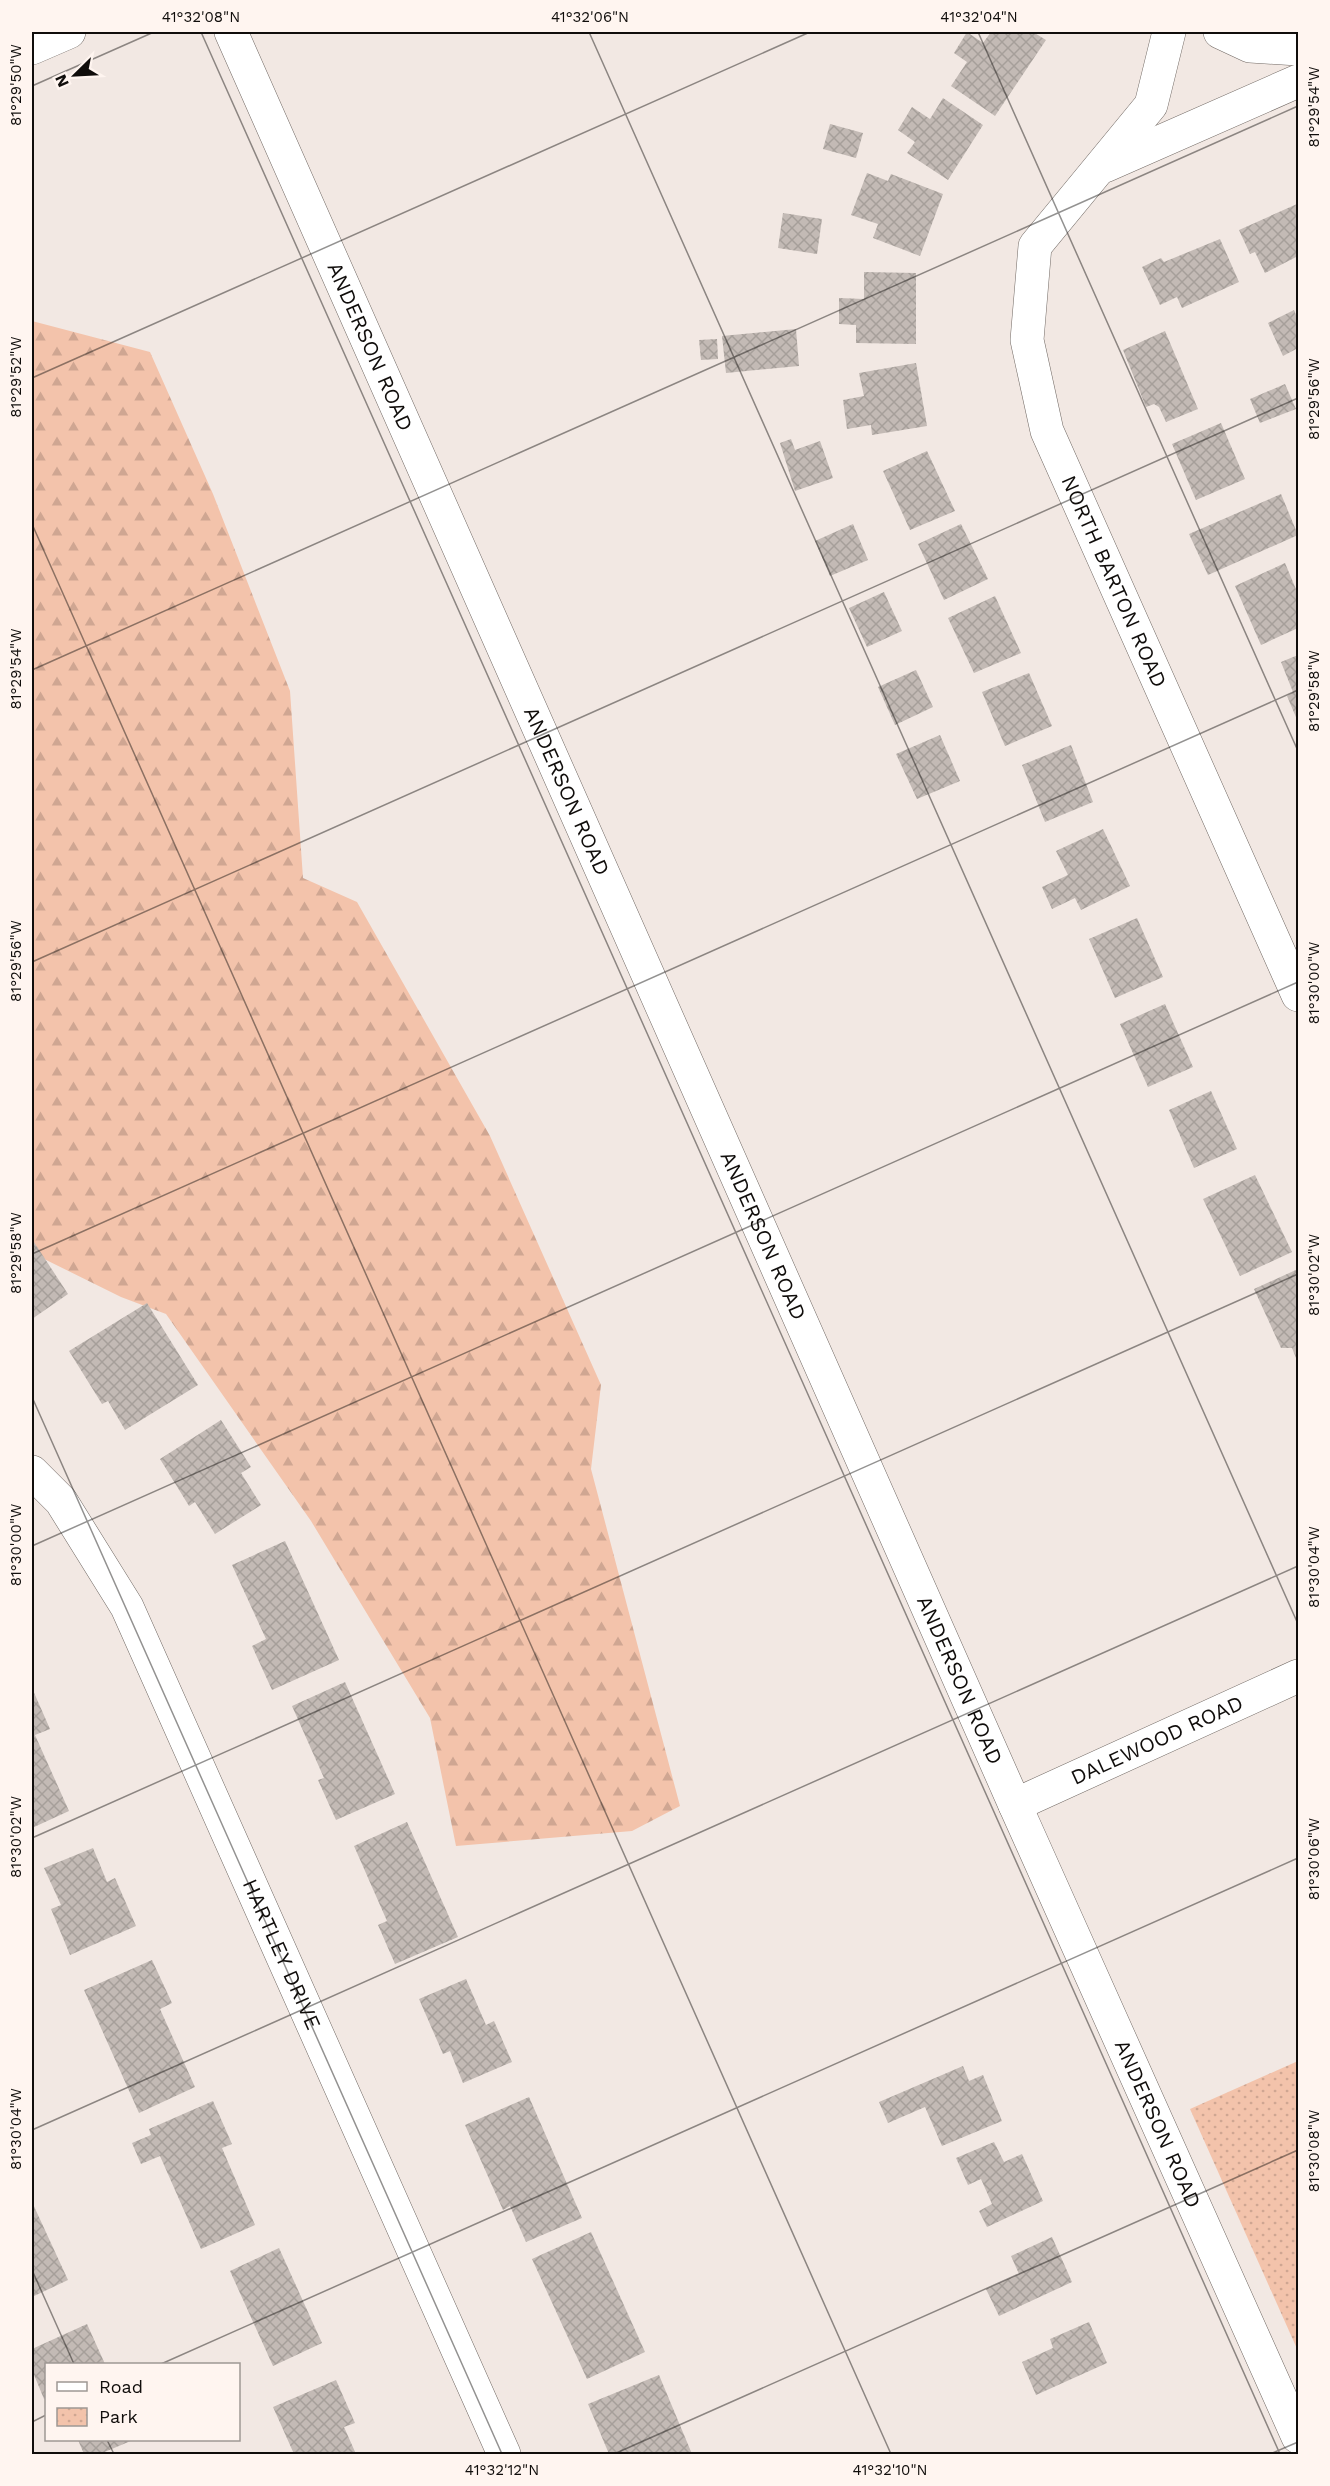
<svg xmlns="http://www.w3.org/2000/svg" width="1330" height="2486" font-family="'Work Sans',sans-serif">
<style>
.forest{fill:url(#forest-firs)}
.park{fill:url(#park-dots)}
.building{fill:url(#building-cross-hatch)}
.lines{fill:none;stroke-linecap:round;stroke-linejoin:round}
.street-casing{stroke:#716964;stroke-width:34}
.secondary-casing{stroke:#716964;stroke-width:34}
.primary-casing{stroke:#716964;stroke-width:34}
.street{stroke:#fff;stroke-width:33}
.secondary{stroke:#fff;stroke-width:33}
.primary{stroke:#fff;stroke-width:33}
.ticks{fill:none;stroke:#100d0b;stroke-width:1.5;stroke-opacity:0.45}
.labels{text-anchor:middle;stroke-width:6;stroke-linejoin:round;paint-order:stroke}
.street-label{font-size:21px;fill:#100d0b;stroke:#fff5f0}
.neatline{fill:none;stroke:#100d0b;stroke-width:2}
.ticks-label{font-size:15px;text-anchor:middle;fill:#100d0b}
</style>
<defs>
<pattern id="forest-firs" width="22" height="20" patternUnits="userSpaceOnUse" patternTransform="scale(1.5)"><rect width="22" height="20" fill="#f3c3ab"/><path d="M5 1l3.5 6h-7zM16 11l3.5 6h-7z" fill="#cfa692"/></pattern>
<pattern id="park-dots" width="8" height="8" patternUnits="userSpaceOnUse" patternTransform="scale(1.5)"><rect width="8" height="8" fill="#f3c3ab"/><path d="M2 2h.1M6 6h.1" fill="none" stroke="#cfa692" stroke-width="1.8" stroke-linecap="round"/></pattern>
<pattern id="building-cross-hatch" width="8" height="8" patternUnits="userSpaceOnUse" patternTransform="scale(1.5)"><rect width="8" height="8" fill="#c3bab5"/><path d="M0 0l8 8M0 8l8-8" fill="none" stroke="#a69f9a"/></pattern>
</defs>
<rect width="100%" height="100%" fill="#f2e8e3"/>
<!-- forest -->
<polygon class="forest" points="32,321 150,352 213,494 290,691 303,878 357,902 490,1136 601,1385 591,1469 680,1806 632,1831 456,1846 430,1718 311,1521 166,1314 121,1297 32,1253"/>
<!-- park -->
<polygon class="park" points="1298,2061 1298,2351 1190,2109"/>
<!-- building -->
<g class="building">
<polygon points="967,32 983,43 991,32 1033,32 1046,40 995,116 951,86 967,62 954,53"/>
<polygon points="943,98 983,125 948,180 907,153 915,142 898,130 912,107 930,119"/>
<polygon points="830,124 863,133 856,158 823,149"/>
<polygon points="867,173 888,181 891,174 943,194 920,256 873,238 878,224 851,215"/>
<polygon points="1297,204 1298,256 1265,273 1255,252 1250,254 1239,230"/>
<polygon points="783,213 822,219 817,254 778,248"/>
<polygon points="1220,239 1239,282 1182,308 1177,297 1160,305 1142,267 1161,258 1164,262"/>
<polygon points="864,272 916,273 916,344 856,343 856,325 839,324 839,298 864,299"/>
<polygon points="1294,310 1298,320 1298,348 1283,356 1268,323"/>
<polygon points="796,329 799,366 726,373 722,336"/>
<polygon points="1165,331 1198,409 1166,422 1159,407 1154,404 1146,407 1123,350"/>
<polygon points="717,339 718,359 701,360 699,340"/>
<polygon points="916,363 927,426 872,435 871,425 847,429 843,400 864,396 859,373"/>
<polygon points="1285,384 1296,409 1260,423 1250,399"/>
<polygon points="1221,423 1245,479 1196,500 1172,444"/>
<polygon points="791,439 795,450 820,441 833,478 795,491 780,443"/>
<polygon points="927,451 955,511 910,530 883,471"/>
<polygon points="1281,494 1298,535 1208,575 1189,534"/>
<polygon points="853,524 868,560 830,576 815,541"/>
<polygon points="961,524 988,579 944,600 918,544"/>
<polygon points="1285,563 1298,594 1298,628 1261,645 1235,586"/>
<polygon points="884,592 902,631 867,647 849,608"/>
<polygon points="995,596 1021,653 974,673 948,618"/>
<polygon points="1298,655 1298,722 1287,696 1293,692 1281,662"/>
<polygon points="916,670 933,707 895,725 878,687"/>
<polygon points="1029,673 1052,726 1005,746 982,692"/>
<polygon points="940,735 960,781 917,799 896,754"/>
<polygon points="1071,745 1093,802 1045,822 1022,765"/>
<polygon points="1103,829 1130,886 1081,910 1075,898 1052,909 1042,887 1068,875 1056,851"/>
<polygon points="1137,918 1163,977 1115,998 1089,939"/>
<polygon points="1165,1004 1193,1067 1148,1087 1120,1024"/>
<polygon points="1211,1091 1237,1149 1194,1168 1169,1110"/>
<polygon points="1255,1175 1292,1252 1240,1276 1203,1199"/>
<polygon points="32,1239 68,1294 32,1319"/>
<polygon points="1298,1269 1298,1363 1292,1348 1281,1348 1254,1289"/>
<polygon points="147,1303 198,1385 125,1430 108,1401 102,1404 69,1351"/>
<polygon points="221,1420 251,1467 241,1473 261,1505 215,1534 195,1502 189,1506 160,1459"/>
<polygon points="285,1541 339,1660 272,1690 252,1646 266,1639 232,1565"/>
<polygon points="345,1682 395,1794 336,1820 318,1780 324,1778 292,1706"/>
<polygon points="32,1688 50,1729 35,1735 69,1811 32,1828"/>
<polygon points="407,1822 458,1937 395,1964 378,1925 387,1921 354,1846"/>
<polygon points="93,1848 107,1882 115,1878 136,1926 70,1955 51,1909 61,1905 44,1868"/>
<polygon points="152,1960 172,2003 160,2009 195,2087 139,2113 84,1990"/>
<polygon points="466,1979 486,2025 494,2021 512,2062 463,2083 450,2051 443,2054 419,1999"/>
<polygon points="963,2066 969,2081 983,2075 1002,2121 942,2146 925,2107 888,2123 879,2102"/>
<polygon points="529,2097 582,2218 526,2242 510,2206 503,2210 465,2125"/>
<polygon points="213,2101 232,2144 222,2148 255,2225 201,2249 160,2156 141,2164 132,2143 151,2135 149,2129"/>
<polygon points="994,2142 1004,2162 1022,2154 1043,2201 987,2227 979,2211 992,2204 981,2179 968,2185 956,2158"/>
<polygon points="32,2202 68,2280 32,2297"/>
<polygon points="591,2232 645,2352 587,2379 532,2259"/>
<polygon points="1052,2237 1072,2282 999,2316 986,2289 1019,2274 1011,2256"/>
<polygon points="279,2248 322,2343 273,2366 230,2271"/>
<polygon points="1089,2322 1107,2363 1036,2395 1022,2362 1053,2348 1050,2339"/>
<polygon points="87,2324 105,2364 46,2364 46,2398 44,2399 32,2370 32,2349"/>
<polygon points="659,2375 692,2454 609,2454 588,2404"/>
<polygon points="336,2380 355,2423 344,2427 356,2454 294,2454 273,2407"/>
<polygon points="78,2440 133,2440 100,2454 84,2454"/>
</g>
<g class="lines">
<defs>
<g id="street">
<path id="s1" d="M 1169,32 L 1151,105 L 1035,246 L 1027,340 L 1047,431 L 1298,995"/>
<polyline points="1220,32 1250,46 1298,49"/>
<polyline points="1105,166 1298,81"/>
<path id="s2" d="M 32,1472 L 61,1501 L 127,1607 L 504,2454"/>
<path id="s3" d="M 1015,1805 L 1298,1676"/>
</g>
<g id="secondary">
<path id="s4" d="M 231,32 L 1015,1805 L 1298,2437"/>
</g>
<polyline id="primary" points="32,48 69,32"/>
</defs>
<!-- street casing -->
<use href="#street" class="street-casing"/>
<!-- secondary casing -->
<use href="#secondary" class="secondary-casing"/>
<!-- primary casing -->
<use href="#primary" class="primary-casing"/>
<!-- street -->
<use href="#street" class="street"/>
<!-- secondary -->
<use href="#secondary" class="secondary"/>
<!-- primary -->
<use href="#primary" class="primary"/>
</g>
<!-- ticks -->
<path class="ticks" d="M 201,32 L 1280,2454M 589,32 L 1298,1624M 978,32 L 1298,751M 32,86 L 154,32M 32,378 L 810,32M 32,524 L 891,2454M 32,670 L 1298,106M 32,962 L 1298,398M 32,1254 L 1298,690M 32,1397 L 502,2454M 32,1546 L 1298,982M 32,1838 L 1298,1274M 32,2130 L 1298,1566M 32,2270 L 74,2364M 161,2364 L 1298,1858M 32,2422 L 46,2415M 107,2440 L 114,2454M 614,2454 L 1298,2150M 1270,2454 L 1298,2442"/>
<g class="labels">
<!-- street labels -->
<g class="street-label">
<text dy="7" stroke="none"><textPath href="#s4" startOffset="344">ANDERSON ROAD</textPath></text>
<text dy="7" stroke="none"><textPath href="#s1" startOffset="610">NORTH BARTON ROAD</textPath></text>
<text dy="7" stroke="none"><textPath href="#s4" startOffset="830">ANDERSON ROAD</textPath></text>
<text dy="7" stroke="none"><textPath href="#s4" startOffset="1316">ANDERSON ROAD</textPath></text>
<text dy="7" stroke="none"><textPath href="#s4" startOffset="1802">ANDERSON ROAD</textPath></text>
<text dy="7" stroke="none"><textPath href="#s3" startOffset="156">DALEWOOD ROAD</textPath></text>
<text dy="7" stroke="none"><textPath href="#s2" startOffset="546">HARTLEY DRIVE</textPath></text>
<text dy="7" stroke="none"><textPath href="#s4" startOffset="2288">ANDERSON ROAD</textPath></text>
</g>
</g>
<!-- border -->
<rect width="1330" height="2486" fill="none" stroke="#fff5f0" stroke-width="66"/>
<!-- legend -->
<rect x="45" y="2363" width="195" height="78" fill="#fff5f0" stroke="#9f9894" stroke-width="1.5"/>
<rect x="57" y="2382" width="30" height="9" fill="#ffffff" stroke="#9f9894" stroke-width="1.5"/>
<text x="99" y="2393" font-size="18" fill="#100d0b">Road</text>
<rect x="57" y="2408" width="30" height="18" fill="url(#park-dots)" stroke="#9f9894" stroke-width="1.5"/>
<text x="99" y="2423" font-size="18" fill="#100d0b">Park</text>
<!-- north arrow -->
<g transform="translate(75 75) rotate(246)" stroke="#fff5f0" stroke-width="4.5" paint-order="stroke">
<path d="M0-4.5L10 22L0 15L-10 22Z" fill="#100d0b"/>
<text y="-9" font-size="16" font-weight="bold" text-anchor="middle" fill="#100d0b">N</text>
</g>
<rect x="33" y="33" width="1264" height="2420" class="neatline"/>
<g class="ticks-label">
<text x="201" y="22">41°32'08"N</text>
<text x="590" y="22">41°32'06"N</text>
<text x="979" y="22">41°32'04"N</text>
<text transform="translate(16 85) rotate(-90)" y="5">81°29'50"W</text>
<text transform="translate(1314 107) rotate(-90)" y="5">81°29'54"W</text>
<text transform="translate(16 377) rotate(-90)" y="5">81°29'52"W</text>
<text transform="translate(1314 399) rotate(-90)" y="5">81°29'56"W</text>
<text transform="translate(16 669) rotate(-90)" y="5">81°29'54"W</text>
<text transform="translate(1314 691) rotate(-90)" y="5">81°29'58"W</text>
<text transform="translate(16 961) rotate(-90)" y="5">81°29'56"W</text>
<text transform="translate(1314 983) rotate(-90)" y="5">81°30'00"W</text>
<text transform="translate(16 1253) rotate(-90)" y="5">81°29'58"W</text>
<text transform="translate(1314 1275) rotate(-90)" y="5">81°30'02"W</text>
<text transform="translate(16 1545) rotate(-90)" y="5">81°30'00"W</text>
<text transform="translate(1314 1567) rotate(-90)" y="5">81°30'04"W</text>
<text transform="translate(16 1837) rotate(-90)" y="5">81°30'02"W</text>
<text transform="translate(1314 1859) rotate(-90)" y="5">81°30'06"W</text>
<text transform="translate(16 2129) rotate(-90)" y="5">81°30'04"W</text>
<text transform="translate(1314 2151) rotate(-90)" y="5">81°30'08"W</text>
<text x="502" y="2475">41°32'12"N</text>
<text x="890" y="2475">41°32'10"N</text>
</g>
</svg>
